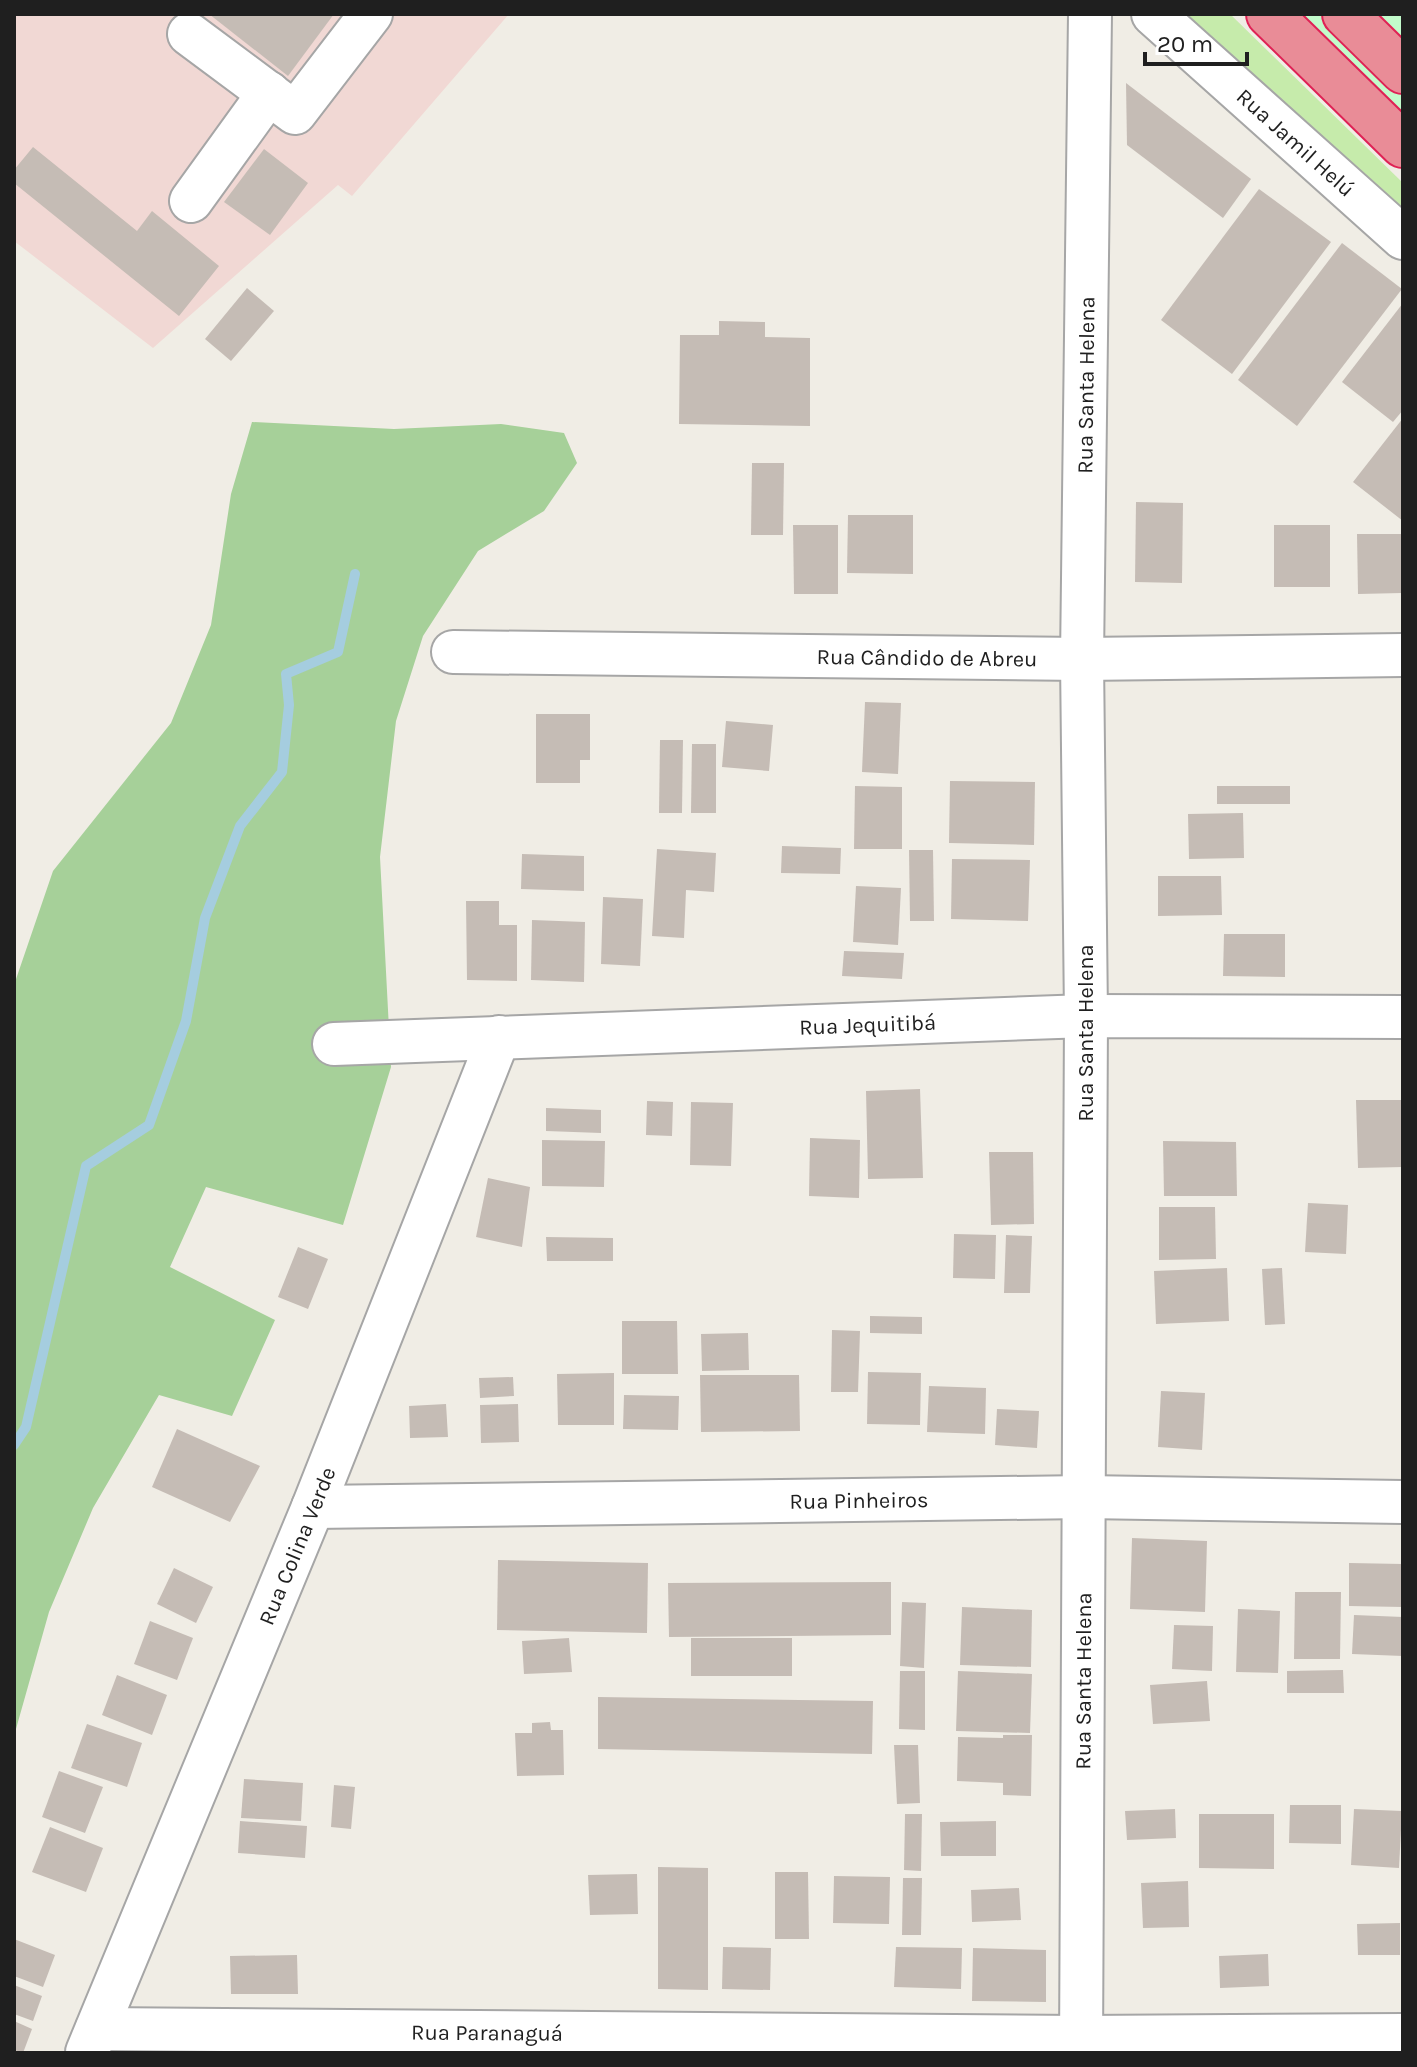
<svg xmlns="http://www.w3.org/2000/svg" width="1417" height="2067" font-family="Karla,sans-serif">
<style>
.commercial{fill:#f1d8d4}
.grass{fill:#c6ebab}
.forest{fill:#a6d099}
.park{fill:#c2fbcb}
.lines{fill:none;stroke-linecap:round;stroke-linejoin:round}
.stream{stroke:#a5cddf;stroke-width:10}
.building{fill:#c5bcb5}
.minor-casing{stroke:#a6a6a6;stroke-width:46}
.highway-casing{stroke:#df2255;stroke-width:48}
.minor{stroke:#fff;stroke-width:42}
.highway{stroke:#e98c97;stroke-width:44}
.labels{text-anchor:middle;stroke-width:7;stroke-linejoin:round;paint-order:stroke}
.street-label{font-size:22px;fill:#1f1f1f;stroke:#fff}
</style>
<rect width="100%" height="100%" fill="#f0ede5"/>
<!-- commercial -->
<polygon class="commercial" points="509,14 352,196 338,185 153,348 14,241 14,14"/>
<!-- grass -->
<polygon class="grass" points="1174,14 1230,14 1403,183 1403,212"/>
<!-- forest -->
<polygon class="forest" points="252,422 394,429 501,424 564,433 577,463 544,511 478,551 423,636 396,721 380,857 391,1067 343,1225 206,1187 170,1267 275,1320 232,1416 159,1395 93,1508 49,1612 14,1736 14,985 53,871 171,723 211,625 231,494"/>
<!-- park -->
<g class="park">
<polygon points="1300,14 1329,14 1403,88 1403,115"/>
<polygon points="1378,14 1403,14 1403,38"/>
</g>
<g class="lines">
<!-- stream -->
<polyline class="stream" points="14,1445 26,1427 86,1166 149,1125 186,1021 205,918 240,826 282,772 289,705 286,674 338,652 355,574"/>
</g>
<!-- building -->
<g class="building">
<polygon points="209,14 334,14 288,76"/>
<polygon points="1126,83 1251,179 1223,218 1127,145"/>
<polygon points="33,147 137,231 152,211 219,266 179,316 14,183 14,170"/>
<polygon points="264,149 308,183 270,235 224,202"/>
<polygon points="1259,189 1331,242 1232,374 1161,320"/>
<polygon points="1342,243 1402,289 1297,426 1238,380"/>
<polygon points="247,288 274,311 231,361 205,339"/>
<polygon points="1403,303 1403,410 1393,422 1342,382"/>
<polygon points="719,321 765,322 765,337 810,338 810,426 679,424 680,335 719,335"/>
<polygon points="1403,418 1403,521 1353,482"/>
<polygon points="752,463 784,463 783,535 751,535"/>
<polygon points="1136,502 1183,503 1182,583 1135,582"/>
<polygon points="848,515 913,515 913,574 847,573"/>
<polygon points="793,525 838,525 838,594 794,594"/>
<rect x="1274" y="525" width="56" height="62"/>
<polygon points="1357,534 1401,534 1402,593 1358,594"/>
<polygon points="865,702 901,703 898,774 862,772"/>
<polygon points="536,714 590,714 590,760 580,760 580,783 536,783"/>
<polygon points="726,721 773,725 769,771 722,767"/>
<polygon points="660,740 683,740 682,813 659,813"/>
<polygon points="692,744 716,744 716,813 691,813"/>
<polygon points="950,781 1035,782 1034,845 949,843"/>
<polygon points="855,786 902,787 902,849 854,849"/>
<rect x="1217" y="786" width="73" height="18"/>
<polygon points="1243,813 1244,858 1189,859 1188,814"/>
<polygon points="782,846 841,848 840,874 781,873"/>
<polygon points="657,849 716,853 714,892 686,890 684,938 652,936"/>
<polygon points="909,850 933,850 934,921 910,921"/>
<polygon points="522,854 584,856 584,891 521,889"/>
<polygon points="952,859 1030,860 1028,921 951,919"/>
<polygon points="1158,876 1221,876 1222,915 1158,916"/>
<polygon points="856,886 901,888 898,945 853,942"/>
<polygon points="603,897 643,899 640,966 601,964"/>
<polygon points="466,901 499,901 499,925 517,925 517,981 467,980"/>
<polygon points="532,920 585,922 584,982 531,980"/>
<polygon points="1224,934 1285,934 1285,977 1223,976"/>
<polygon points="844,951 904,953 902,979 842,976"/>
<polygon points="920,1089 923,1178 868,1179 866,1091"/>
<polygon points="1356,1100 1403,1100 1403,1167 1358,1168"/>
<polygon points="647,1101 673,1102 672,1136 646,1135"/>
<polygon points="691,1102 733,1103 731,1166 690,1165"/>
<polygon points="546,1108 601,1110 601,1133 546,1131"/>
<polygon points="810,1138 860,1140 859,1198 809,1196"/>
<polygon points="542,1140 605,1141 604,1187 542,1186"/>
<polygon points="1163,1141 1236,1142 1237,1196 1164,1196"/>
<polygon points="989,1152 1033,1152 1034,1224 991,1225"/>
<polygon points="488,1178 530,1187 522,1247 476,1237"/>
<polygon points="1308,1203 1348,1205 1346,1254 1305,1252"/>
<polygon points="1159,1207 1215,1207 1216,1259 1159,1260"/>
<polygon points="954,1234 996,1235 995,1279 953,1278"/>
<polygon points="1006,1235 1032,1236 1030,1293 1004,1293"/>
<polygon points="546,1237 613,1238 613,1261 547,1261"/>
<polygon points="298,1247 328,1259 308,1309 278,1297"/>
<polygon points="1227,1268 1229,1321 1156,1324 1154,1271"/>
<polygon points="1282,1268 1285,1324 1265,1325 1262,1269"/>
<polygon points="870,1316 922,1317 922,1334 870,1333"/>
<polygon points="622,1321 677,1321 678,1374 622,1374"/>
<polygon points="832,1330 860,1331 858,1392 831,1392"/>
<polygon points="748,1333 749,1370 702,1371 701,1334"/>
<polygon points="868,1372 921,1373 920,1425 867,1424"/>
<polygon points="614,1373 614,1425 558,1425 557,1374"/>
<polygon points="700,1375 799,1375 800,1431 701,1432"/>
<polygon points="513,1377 514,1396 480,1398 479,1378"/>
<polygon points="929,1386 986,1388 985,1434 927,1432"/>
<polygon points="1161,1391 1205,1393 1202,1450 1158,1447"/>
<polygon points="624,1395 679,1396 678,1430 623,1429"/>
<polygon points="446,1404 448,1437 410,1438 409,1406"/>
<polygon points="518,1404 519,1442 481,1443 480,1405"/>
<polygon points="997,1409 1039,1411 1037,1448 995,1445"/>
<polygon points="177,1429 260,1466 230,1522 152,1487"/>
<polygon points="1132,1538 1207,1541 1205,1612 1130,1609"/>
<polygon points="498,1560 648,1563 647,1633 497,1630"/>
<polygon points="1349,1563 1403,1564 1403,1607 1349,1606"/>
<polygon points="174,1568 213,1587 196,1623 157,1604"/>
<polygon points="891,1582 891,1635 669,1637 668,1583"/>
<polygon points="1295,1592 1341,1592 1340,1659 1294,1659"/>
<polygon points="902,1602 926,1603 924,1668 900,1666"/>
<polygon points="962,1607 1032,1610 1031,1667 960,1665"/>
<polygon points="1238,1609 1280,1611 1278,1673 1236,1672"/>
<polygon points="1354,1615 1403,1617 1403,1656 1352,1654"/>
<polygon points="150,1621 193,1638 177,1680 134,1664"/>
<polygon points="1174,1625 1213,1626 1212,1671 1172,1669"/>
<polygon points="569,1638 572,1672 524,1674 522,1641"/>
<rect x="691" y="1638" width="101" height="38"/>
<polygon points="1343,1670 1344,1693 1287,1693 1287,1671"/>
<polygon points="900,1671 925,1671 925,1730 899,1729"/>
<polygon points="958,1671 1032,1674 1030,1733 956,1731"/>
<polygon points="117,1675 167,1695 152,1735 102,1715"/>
<polygon points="1207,1681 1210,1721 1153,1724 1150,1685"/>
<polygon points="598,1697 873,1701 872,1754 598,1749"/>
<polygon points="550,1722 551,1730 563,1730 564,1775 517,1776 515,1733 532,1733 532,1723"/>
<polygon points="87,1724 142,1743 127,1787 71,1768"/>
<polygon points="1003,1735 1032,1735 1031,1796 1003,1795 1003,1783 957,1781 958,1737 1003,1738"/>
<polygon points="894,1745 918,1745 920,1803 897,1804"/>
<polygon points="59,1771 103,1787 85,1833 42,1817"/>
<polygon points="244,1779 303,1783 301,1821 241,1818"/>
<polygon points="334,1785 355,1787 351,1829 331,1827"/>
<polygon points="1290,1805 1341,1805 1341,1844 1289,1843"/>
<polygon points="1175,1809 1176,1838 1127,1840 1125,1811"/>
<polygon points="1354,1809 1402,1811 1399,1868 1351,1865"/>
<polygon points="905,1814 922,1814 921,1871 904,1870"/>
<polygon points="1199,1814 1274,1814 1274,1869 1199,1868"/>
<polygon points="240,1821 307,1826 305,1858 238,1853"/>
<polygon points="996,1821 996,1856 941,1856 940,1822"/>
<polygon points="50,1827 103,1848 86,1892 32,1872"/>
<polygon points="658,1867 708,1868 708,1990 658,1989"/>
<polygon points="775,1872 808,1872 809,1939 775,1939"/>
<polygon points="637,1874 638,1914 590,1915 588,1875"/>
<polygon points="834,1876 890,1877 889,1924 833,1923"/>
<polygon points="903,1878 922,1878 921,1935 902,1935"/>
<polygon points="1188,1881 1189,1927 1143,1928 1141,1883"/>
<polygon points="1019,1888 1021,1920 972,1922 971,1890"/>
<polygon points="1400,1923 1400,1955 1358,1955 1357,1924"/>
<polygon points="14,1939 55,1955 43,1987 14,1976"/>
<polygon points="723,1947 771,1948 770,1990 722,1989"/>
<polygon points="896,1947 962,1948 961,1989 894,1987"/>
<polygon points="973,1948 1046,1950 1046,2002 972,2001"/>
<polygon points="1268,1954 1269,1986 1220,1988 1219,1956"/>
<polygon points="297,1955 298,1994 231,1994 230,1956"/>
<polygon points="14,1985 42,1996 33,2021 14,2014"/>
<polygon points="14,2021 32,2029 23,2053 14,2050"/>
</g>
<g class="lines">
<defs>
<g id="minor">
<path id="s1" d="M 1153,14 L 1403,238"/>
<polyline points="189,34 295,113 371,14"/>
<polyline points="191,201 269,93"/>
<path id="s2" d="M 453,652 L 1082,659 L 1403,655"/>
<path id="s3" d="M 334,1044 L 1086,1016 L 1403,1017"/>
<path id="s4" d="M 313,1507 L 1085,1497 L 1403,1502"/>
<path id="s5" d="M 97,2029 L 1081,2037 L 1403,2035"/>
<path id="s6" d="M 87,2052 L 313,1507 L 499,1037"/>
<path id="s7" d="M 1081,2053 L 1086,1016 L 1082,659 L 1090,14"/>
</g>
<g id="highway">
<polyline points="1269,14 1403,145"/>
<polyline points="1345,14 1403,71"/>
</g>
</defs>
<!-- minor casing -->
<use href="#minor" class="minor-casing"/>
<!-- highway casing -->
<use href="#highway" class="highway-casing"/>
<!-- minor -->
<use href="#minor" class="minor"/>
<!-- highway -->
<use href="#highway" class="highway"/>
</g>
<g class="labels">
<!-- street labels -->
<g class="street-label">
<text dy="8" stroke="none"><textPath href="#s1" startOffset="192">Rua Jamil Helú</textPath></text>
<text dy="8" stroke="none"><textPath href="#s7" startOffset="1668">Rua Santa Helena</textPath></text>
<text dy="8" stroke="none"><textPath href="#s2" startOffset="474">Rua Cândido de Abreu</textPath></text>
<text dy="8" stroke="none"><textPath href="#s3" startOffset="534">Rua Jequitibá</textPath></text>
<text transform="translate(1085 1033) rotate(-90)" y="8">Rua Santa Helena</text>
<text dy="8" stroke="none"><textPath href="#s4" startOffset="546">Rua Pinheiros</textPath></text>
<text dy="8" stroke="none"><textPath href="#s6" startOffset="548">Rua Colina Verde</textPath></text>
<text dy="8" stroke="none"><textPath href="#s7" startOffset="372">Rua Santa Helena</textPath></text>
<text dy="8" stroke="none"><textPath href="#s5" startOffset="390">Rua Paranaguá</textPath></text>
</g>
</g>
<!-- border -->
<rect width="1417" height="2067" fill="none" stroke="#1f1f1f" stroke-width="32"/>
<!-- scale -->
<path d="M1145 52v12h102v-12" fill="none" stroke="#1f1f1f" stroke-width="4"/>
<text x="1157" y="52" font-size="24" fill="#1f1f1f" stroke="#ffffff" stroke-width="6" paint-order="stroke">20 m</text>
</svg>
